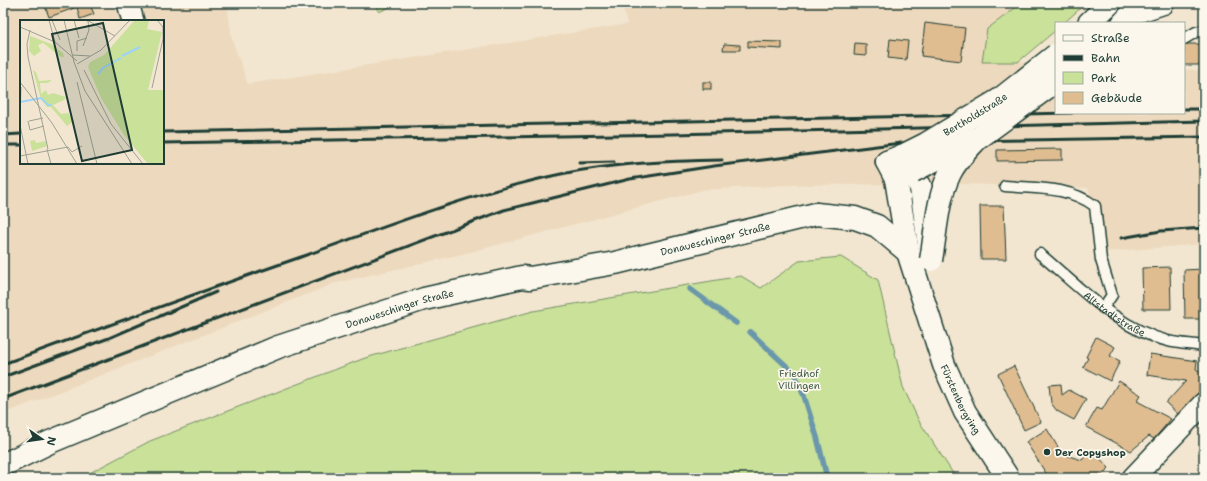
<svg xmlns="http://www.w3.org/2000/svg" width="1207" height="481" font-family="'Shantell Sans',sans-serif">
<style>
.built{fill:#eddabe;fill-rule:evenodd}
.green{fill:#c9e198;stroke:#748f66}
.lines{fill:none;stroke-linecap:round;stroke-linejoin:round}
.stream{stroke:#6a97ab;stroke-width:5.5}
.building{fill:#e0bd91;stroke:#1f3d34}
.service-casing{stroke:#1f3d34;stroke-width:13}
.minor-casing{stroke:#1f3d34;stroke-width:24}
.tertiary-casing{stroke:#1f3d34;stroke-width:25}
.secondary-casing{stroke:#1f3d34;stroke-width:25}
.service{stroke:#fbf7ec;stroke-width:10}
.minor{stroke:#fbf7ec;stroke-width:21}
.tertiary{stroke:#fbf7ec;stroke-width:22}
.secondary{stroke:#fbf7ec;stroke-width:22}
.rail{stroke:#1f3d34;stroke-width:3}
.tertiary-bridge-casing{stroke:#1f3d34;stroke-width:25;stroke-linecap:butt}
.secondary-bridge-casing{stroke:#1f3d34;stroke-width:25;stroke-linecap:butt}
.tertiary-bridge{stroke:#fbf7ec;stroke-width:22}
.secondary-bridge{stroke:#fbf7ec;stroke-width:22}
.poi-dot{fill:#1f3d34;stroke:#fbf7ec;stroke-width:1.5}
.labels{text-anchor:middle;stroke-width:3.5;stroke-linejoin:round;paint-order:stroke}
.street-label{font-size:10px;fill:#1f3d34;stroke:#fbf7ec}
.park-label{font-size:10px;fill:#415e48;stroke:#fbf7ec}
.poi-label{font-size:10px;font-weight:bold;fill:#1f3d34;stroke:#fbf7ec;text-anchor:start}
.inset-river{fill:none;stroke:#9cd3fb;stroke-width:2}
.inset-road{fill:none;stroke:#9ea292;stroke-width:1}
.view{fill:#1f3d34;fill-opacity:0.15;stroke:#1f3d34;stroke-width:2}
.inset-edge{fill:none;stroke:#1f3d34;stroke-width:2}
</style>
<rect width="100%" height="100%" fill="#f3e6d1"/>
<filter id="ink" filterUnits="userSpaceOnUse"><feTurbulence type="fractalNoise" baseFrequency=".025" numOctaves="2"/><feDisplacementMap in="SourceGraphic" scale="8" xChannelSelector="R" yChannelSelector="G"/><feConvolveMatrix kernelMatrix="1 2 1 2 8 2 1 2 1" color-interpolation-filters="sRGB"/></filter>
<g filter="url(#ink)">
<!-- built -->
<path class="built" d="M 3,3 L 227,3 L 232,39 L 248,84 L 627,24 L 622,3 L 1022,3 L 987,29 L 983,62 L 1056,62 L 1056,113 L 1184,113 L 1184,69 L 1204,71 L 1204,244 L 1105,252 L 1088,188 L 961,184 L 790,185 L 703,190 L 467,253 L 336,283 L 3,414 ZM 21,21 L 163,21 L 163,163 L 21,163 Z"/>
<!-- green -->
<g class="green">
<polygon points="375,3 398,3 379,12"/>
<polygon points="1022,3 1086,3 1064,23 1056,23 1056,30 1018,62 982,62 987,29"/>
<polygon points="841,257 878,280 903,387 919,421 956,478 80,478 150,441 365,358 533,311 741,276 761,288 799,261"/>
</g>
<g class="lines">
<!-- stream -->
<g class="stream">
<polyline points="690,289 736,323"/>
<polyline points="750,332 794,373 804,396 817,437 827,478"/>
</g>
</g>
<!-- building -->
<g class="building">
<polygon points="44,3 102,3 91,7 94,14 80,19 77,7 49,17"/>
<polygon points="925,23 965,28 961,61 921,56"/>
<polygon points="890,39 908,41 906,60 888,58"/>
<polygon points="748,41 782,42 782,49 748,47"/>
<polygon points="855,43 866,44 866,56 854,55"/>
<polygon points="724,44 740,45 740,50 723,50"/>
<rect x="1184" y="44" width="20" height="21"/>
<rect x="703" y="82" width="8" height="7"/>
<polygon points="1062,149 1062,160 997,161 997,150"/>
<polygon points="980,206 1004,206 1006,259 981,259"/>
<polygon points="1170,267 1171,309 1143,309 1142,268"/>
<polygon points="1204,269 1204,319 1185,319 1184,270"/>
<polygon points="1096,337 1115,347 1110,356 1120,361 1110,381 1083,367 1088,358 1086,357"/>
<polygon points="1150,354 1197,361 1196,369 1204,374 1204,387 1179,415 1166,403 1186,381 1147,375"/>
<polygon points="1014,366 1041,422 1024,430 998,374"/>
<polygon points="1119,381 1141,395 1137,401 1171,419 1154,439 1149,436 1131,451 1086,427 1097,408 1102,410"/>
<polygon points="1061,384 1062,395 1069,390 1086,399 1074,420 1057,411 1051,403 1049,385"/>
<polygon points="1047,429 1062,454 1082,460 1092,450 1109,468 1098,478 1049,478 1026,442"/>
</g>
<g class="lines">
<defs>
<g id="service">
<polyline points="1184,39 1196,32 1204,30"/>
<path d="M 1005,186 C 1037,189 1068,186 1095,206 L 1101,260 L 1112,295 L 1103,308"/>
<path id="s1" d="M 1040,254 C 1078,286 1118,329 1168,341 C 1179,344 1192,344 1204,346"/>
</g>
<g id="minor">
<polyline points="128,3 133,21"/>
<polyline points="1133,478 1204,403"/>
</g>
<g id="tertiary">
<polyline points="1133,13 1163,3"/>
<polyline points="904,155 921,188 930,252"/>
<path id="s2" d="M 887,162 L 896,179 L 908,252 L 944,365 L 965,412 L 1008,478"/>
<polyline points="816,214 855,218 877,226 908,252"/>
</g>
<g id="secondary">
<polyline points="1089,23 1110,3"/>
<polyline points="1123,23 1142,3"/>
<polyline points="887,162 904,155"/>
<path id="s3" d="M 3,465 L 50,442 L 278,347 L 424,299 L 522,277 L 530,278 L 615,263 L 816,214"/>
</g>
</defs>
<!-- service casing -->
<use href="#service" class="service-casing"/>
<!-- minor casing -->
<use href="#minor" class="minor-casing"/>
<!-- tertiary casing -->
<use href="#tertiary" class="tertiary-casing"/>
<!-- secondary casing -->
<use href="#secondary" class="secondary-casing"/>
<!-- service -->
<use href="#service" class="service"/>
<!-- minor -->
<use href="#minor" class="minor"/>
<!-- tertiary -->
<use href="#tertiary" class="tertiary"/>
<!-- secondary -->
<use href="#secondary" class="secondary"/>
<!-- rail -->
<g class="rail">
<polyline points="1184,109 1204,109"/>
<polyline points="163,132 1072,113"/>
<polyline points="3,135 21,134"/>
<polyline points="163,143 673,134 1204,121"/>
<polyline points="3,145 21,145"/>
<polyline points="579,163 614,162"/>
<polyline points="1121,238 1161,231 1204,228"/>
<path d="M 3,364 C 101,328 199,292 298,258 C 385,227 471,193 561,174 C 614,163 668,161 722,160"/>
<polyline points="3,377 109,338 216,292"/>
<polyline points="3,399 504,210 630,179 714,166 909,142 1204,137"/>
</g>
<defs>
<path id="tertiary-bridge" d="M 931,260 C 936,232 937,199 950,173 C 957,159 967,150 977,139"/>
<g id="secondary-bridge">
<path id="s4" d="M 904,155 L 926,144 L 999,100 L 1056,55"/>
<polyline points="913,171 980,137 1056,81"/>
</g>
</defs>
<!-- tertiary-bridge casing -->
<use href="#tertiary-bridge" class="tertiary-bridge-casing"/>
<!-- secondary-bridge casing -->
<use href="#secondary-bridge" class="secondary-bridge-casing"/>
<!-- tertiary-bridge -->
<use href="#tertiary-bridge" class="tertiary-bridge"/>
<!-- secondary-bridge -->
<use href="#secondary-bridge" class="secondary-bridge"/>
</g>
</g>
<!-- markers -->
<circle class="poi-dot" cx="1047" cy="452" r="4"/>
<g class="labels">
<!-- street labels -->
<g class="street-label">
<text dy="4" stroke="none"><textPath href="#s4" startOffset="82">Bertholdstraße</textPath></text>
<text dy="4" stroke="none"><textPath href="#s3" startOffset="751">Donaueschinger Straße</textPath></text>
<text dy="4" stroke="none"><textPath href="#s3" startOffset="427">Donaueschinger Straße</textPath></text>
<text dy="4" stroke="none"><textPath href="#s1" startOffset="96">Altstadtstraße</textPath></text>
<text dy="4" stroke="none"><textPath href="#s2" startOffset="250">Fürstenbergring</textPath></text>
</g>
<!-- park labels -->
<g class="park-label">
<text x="799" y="377">Friedhof<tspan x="799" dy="12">Villingen</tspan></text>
</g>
<!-- poi labels -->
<g class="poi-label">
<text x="1055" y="456">Der Copyshop</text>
</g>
</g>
<!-- overview -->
<g transform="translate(20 20)">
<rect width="144" height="144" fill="#f3e6d1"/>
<path d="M 115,0 L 129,1 L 127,9 L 142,12 L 128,70 L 144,70 L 144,144 L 128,144 L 104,115 L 81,78 L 68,47 L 70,42 L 84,35 ZM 10,16 L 31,24 L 43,33 L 44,37 L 41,37 L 23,23 L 18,25 L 21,31 L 14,36 L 9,31 ZM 13,50 L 16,52 L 19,61 L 32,60 L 28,63 L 20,63 L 21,74 L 26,70 L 28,75 L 33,73 L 46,77 L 44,80 L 33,85 L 41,94 L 48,93 L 54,101 L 47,106 L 31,87 L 27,87 L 21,79 ZM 15,120 L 16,123 L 26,121 L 27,126 L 12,131 L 10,121 Z" fill="#c9e198"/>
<path class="inset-river" d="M 102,36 L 120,27M 78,54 L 83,48 L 101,38M 0,82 L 21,78 L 28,85 L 31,85"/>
<path class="inset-road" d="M 29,0 L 35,22M 32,0 L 40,20M 44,0 L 54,42 L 65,71 L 112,144M 54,0 L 59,18M 67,0 L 95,16M 0,7 L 35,22 L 57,41M 10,10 L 7,24 L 8,37 L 28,129M 63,26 L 69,10 L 68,1 L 63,0M 57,31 L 57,21 L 67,18M 53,35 L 70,36M 57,44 L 81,30 L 110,0M 64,50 L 91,104 L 123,144M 0,62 L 32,103 L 57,144M 57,62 L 77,144M 132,68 L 143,19 L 143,7 L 137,0M 0,99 L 1,67M 8,101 L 10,110 L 24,106M 9,101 L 23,98M 0,105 L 8,144M 27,129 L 31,144M 0,136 L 48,127 L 52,132 L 62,126"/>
<path class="view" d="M 83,3 L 112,130 L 62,141 L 32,14 Z"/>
<rect width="144" height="144" class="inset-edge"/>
</g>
<!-- margin -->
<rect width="1207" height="481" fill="none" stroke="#fbf7ec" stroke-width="16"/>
<rect x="8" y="8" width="1191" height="465" fill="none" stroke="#1f3d34" stroke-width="1.5" filter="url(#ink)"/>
<!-- legend -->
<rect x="1055" y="22" width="130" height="92" fill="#fbf7ec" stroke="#a3ada2"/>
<rect x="1063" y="35" width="20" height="6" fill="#fbf7ec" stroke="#a3ada2"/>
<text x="1091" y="42" font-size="12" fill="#1f3d34">Straße</text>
<rect x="1063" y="55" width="20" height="6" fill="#1f3d34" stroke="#a3ada2"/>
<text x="1091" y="62" font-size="12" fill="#1f3d34">Bahn</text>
<rect x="1063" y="72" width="20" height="12" fill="#c9e198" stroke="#a3ada2"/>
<text x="1091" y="82" font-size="12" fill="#1f3d34">Park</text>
<rect x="1063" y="92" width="20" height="12" fill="#e0bd91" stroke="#a3ada2"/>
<text x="1091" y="102" font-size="12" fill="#1f3d34">Gebäude</text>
<!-- north arrow -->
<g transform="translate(42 439) rotate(103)" stroke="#fbf7ec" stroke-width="3" paint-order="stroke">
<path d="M0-3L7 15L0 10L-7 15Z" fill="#1f3d34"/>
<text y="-6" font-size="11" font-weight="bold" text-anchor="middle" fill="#1f3d34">N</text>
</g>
</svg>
